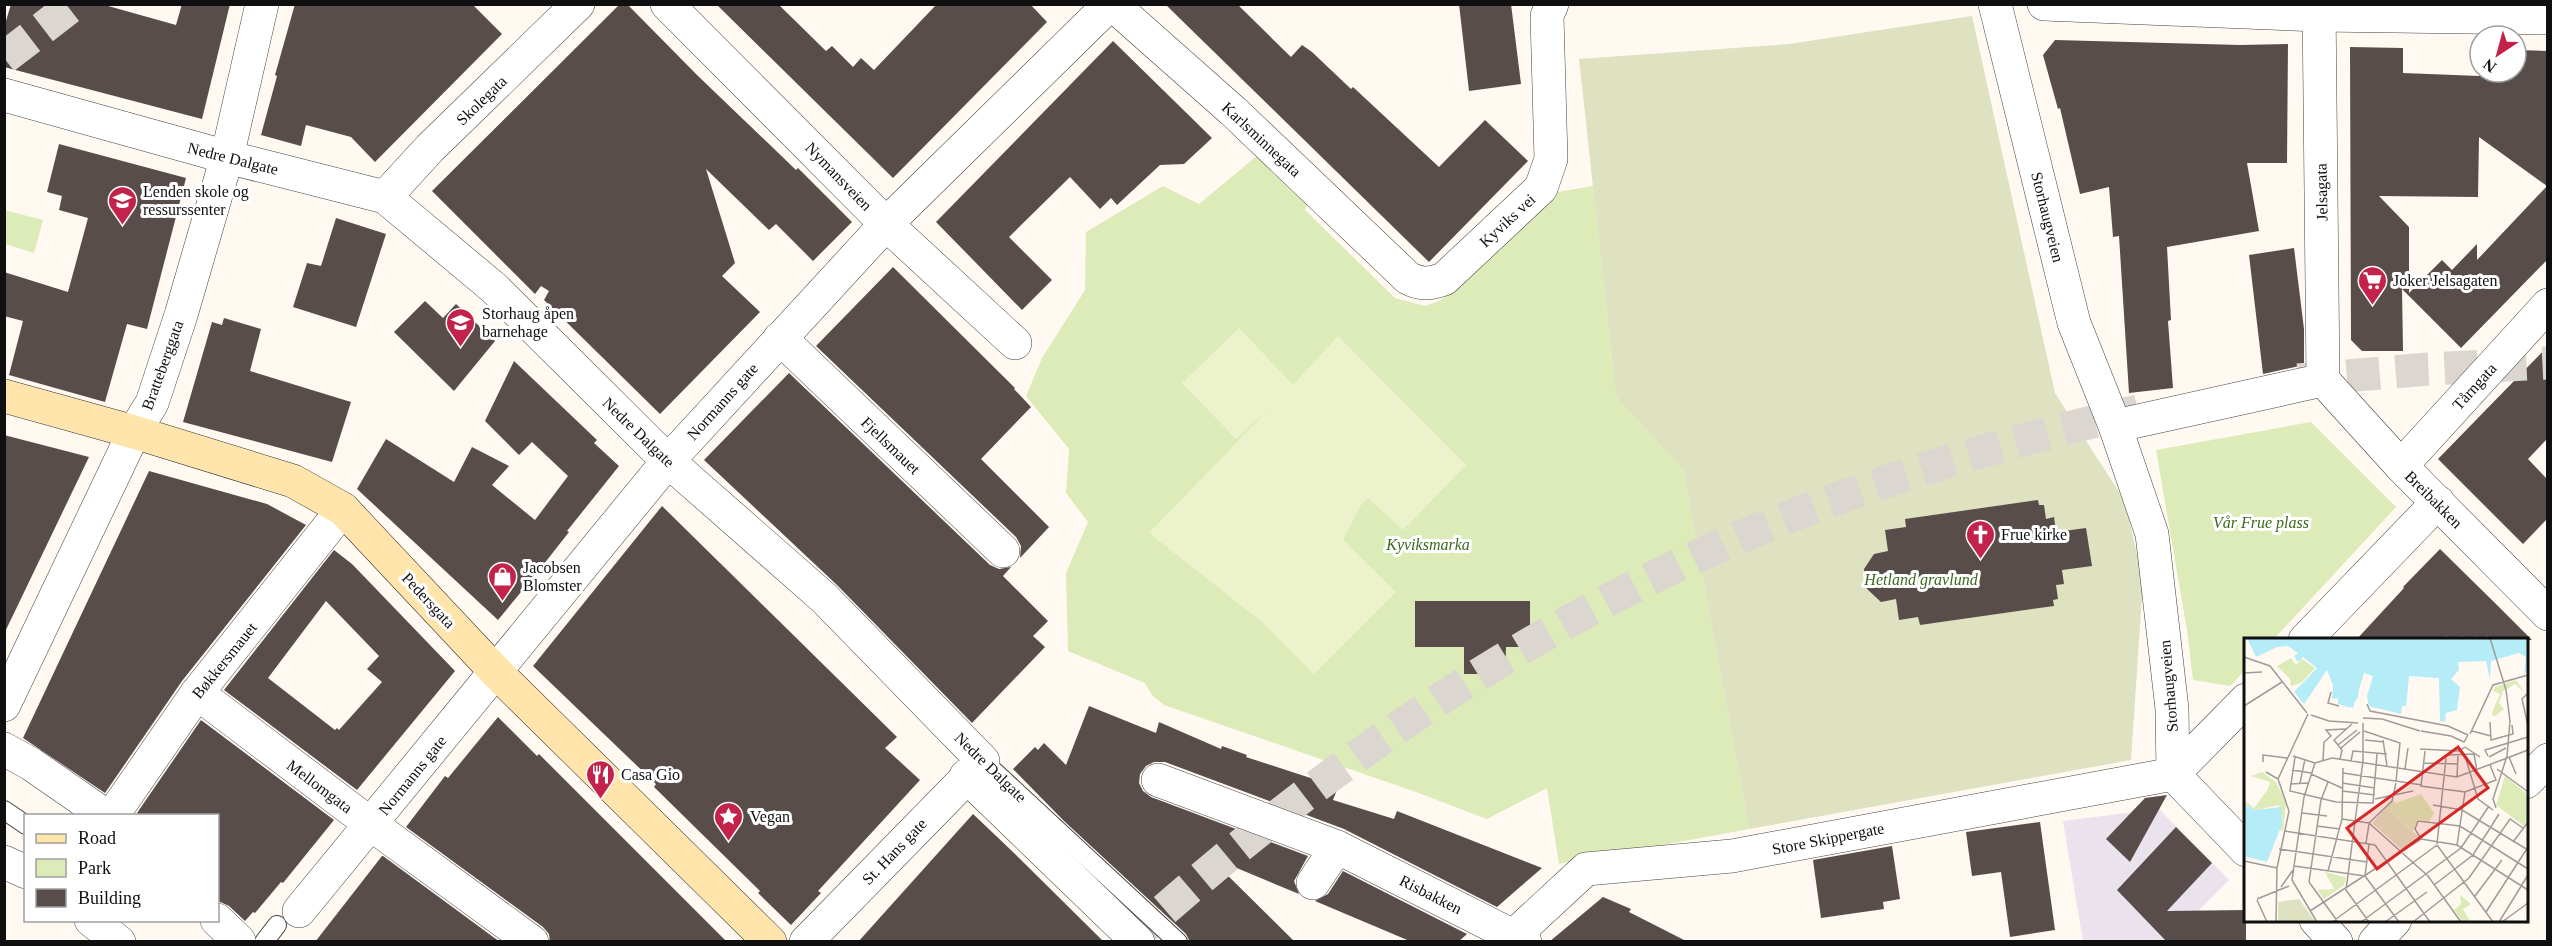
<svg xmlns="http://www.w3.org/2000/svg" width="2552" height="946" font-family="'Times New Roman',serif">
<style>
.industrial{fill:#eae3ee}
.green{fill:#ddebb9}
.cemetery{fill:#dee2c1}
.pitch{fill:#ecf2cb}
.building{fill:#584d4b;fill-rule:evenodd}
.lines{fill:none;stroke-linecap:round;stroke-linejoin:round}
.primary-tunnel{stroke:#dbd6cf;stroke-width:33;stroke-dasharray:33 16;stroke-linecap:butt}
.highway-tunnel{stroke:#dbd6cf;stroke-width:33;stroke-dasharray:33 16;stroke-linecap:butt}
.lane-casing{stroke:#424242;stroke-width:20}
.street-casing{stroke:#424242;stroke-width:34}
.secondary-casing{stroke:#313131;stroke-width:34}
.lane{stroke:#fff;stroke-width:18}
.street{stroke:#fff;stroke-width:33}
.secondary{stroke:#ffe5ac;stroke-width:33}
.labels{text-anchor:middle;stroke-width:6;stroke-linejoin:round;paint-order:stroke}
.street-label{font-size:16px;fill:#0f0f0f;stroke:#fff}
.poi-label{font-size:16px;fill:#0f0f0f;stroke:#fff;text-anchor:start}
.park-label{font-size:16px;font-style:italic;fill:#3c691d;stroke:#fff}
.inset-river{fill:none;stroke:#b4ecf8;stroke-width:3}
.inset-road{fill:none;stroke:#9f9b97;stroke-width:1.5}
.view{fill:#d62828;fill-opacity:0.15;stroke:#d62828;stroke-width:3}
.inset-edge{fill:none;stroke:#0f0f0f;stroke-width:3}
</style>
<rect width="100%" height="100%" fill="#fff9f1"/>
<!-- industrial -->
<polygon class="industrial" points="2159,809 2229,880 2168,941 2083,941 2063,821"/>
<!-- green -->
<g class="green">
<polygon points="1264,150 1310,196 1305,210 1395,298 1425,306 1439,301 1452,292 1552,193 1593,186 1616,397 1683,470 1749,829 1559,864 1547,788 1487,819 1416,792 1164,705 1152,695 1145,683 1068,651 1066,573 1088,522 1066,493 1069,449 1026,396 1042,358 1085,290 1086,232 1163,186 1199,204"/>
<polygon points="4,210 43,220 34,253 5,244"/>
<polygon points="2311,422 2396,507 2273,640 2246,640 2246,669 2230,686 2193,680 2187,630 2156,450"/>
</g>
<!-- cemetery -->
<polygon class="cemetery" points="1972,16 2055,393 2125,501 2143,581 2131,760 1749,829 1683,470 1616,397 1579,59 1789,44"/>
<!-- pitch -->
<polygon class="pitch" points="1239,328 1293,385 1338,336 1466,465 1403,530 1368,498 1361,505 1343,540 1396,592 1314,674 1262,622 1149,533 1271,407 1236,439 1182,383"/>
<!-- building -->
<g class="building">
<polygon points="11,4 101,4 176,25 182,4 230,4 202,119 4,67 4,28"/>
<polygon points="295,4 472,4 502,34 375,162 351,137 306,125 301,146 261,135 277,76 275,75"/>
<polygon points="620,4 627,4 697,75 796,170 798,168 852,222 813,261 776,224 769,230 706,169 735,263 722,276 760,312 660,414 544,300 549,291 541,286 535,294 432,191"/>
<polygon points="716,4 778,4 826,51 832,46 853,67 861,58 874,70 937,4 1030,4 1047,22 893,178"/>
<polygon points="1165,4 1237,4 1291,57 1302,45 1312,52 1351,89 1353,87 1439,167 1485,120 1528,161 1429,262"/>
<polygon points="1459,4 1511,4 1521,84 1469,91"/>
<polygon points="2055,40 2240,45 2288,44 2287,163 2247,163 2259,231 2167,247 2171,320 2168,321 2173,388 2129,393 2119,236 2113,237 2109,187 2080,194 2060,108 2058,109 2043,55"/>
<polygon points="1113,41 1212,138 1184,164 1160,165 1117,205 1111,198 1100,209 1070,177 1009,237 1052,280 1022,310 936,222"/>
<path d="M 2350,47 L 2403,48 L 2403,73 L 2505,77 L 2505,72 L 2516,72 L 2516,50 L 2547,51 L 2547,260 L 2461,348 L 2402,289 L 2403,351 L 2362,351 L 2351,340 ZM 2479,137 L 2547,186 L 2477,260 L 2477,244 L 2452,270 L 2442,260 L 2409,293 L 2409,227 L 2379,196 L 2478,197 Z"/>
<polygon points="59,144 186,178 147,329 127,324 105,402 9,375 23,321 4,316 4,272 68,292 88,218 59,210 62,196 47,192"/>
<polygon points="336,218 386,234 356,327 293,307 307,263 321,266"/>
<polygon points="2294,248 2304,329 2304,365 2263,374 2249,255"/>
<polygon points="893,267 1015,388 1014,389 1031,407 981,459 1049,527 1020,558 1021,546 1016,537 816,346"/>
<polygon points="425,301 443,318 456,304 495,341 454,391 394,332"/>
<polygon points="224,318 261,329 250,371 351,402 332,462 183,422 212,322 222,325"/>
<polygon points="2547,347 2547,439 2528,459 2547,479 2547,519 2523,544 2438,459"/>
<polygon points="514,361 597,440 594,443 619,466 567,531 569,532 540,569 498,620 357,489 386,439 454,482 472,447 509,466 492,485 535,520 568,476 532,442 519,455 485,421"/>
<polygon points="789,373 990,565 999,569 1011,567 1003,576 1048,621 1033,636 1045,647 972,723 837,585 704,460"/>
<polygon points="4,435 89,457 4,634"/>
<polygon points="149,471 267,504 306,525 182,681 105,793 23,738"/>
<polygon points="2038,500 2039,505 2044,505 2046,519 2054,517 2056,532 2086,528 2092,566 2062,570 2064,584 2056,585 2058,599 2053,600 2054,606 1920,625 1918,617 1899,620 1896,599 1881,602 1867,589 1864,569 1874,554 1888,551 1885,530 1906,527 1905,519"/>
<polygon points="662,506 897,737 885,748 920,780 818,891 821,893 791,925 758,893 760,891 654,787 656,784 533,666"/>
<polygon points="2440,549 2497,605 2532,640 2356,640 2404,588 2403,587"/>
<path d="M 334,550 L 352,564 L 455,671 L 357,790 L 224,690 ZM 326,601 L 379,656 L 367,669 L 382,682 L 339,730 L 337,728 L 335,730 L 268,678 Z"/>
<polygon points="1415,601 1530,601 1530,647 1506,647 1505,674 1464,674 1464,647 1415,647"/>
<polygon points="1089,706 1156,733 1159,722 1221,749 1222,746 1247,755 1246,757 1338,787 1333,800 1394,819 1397,811 1542,868 1497,907 1344,829 1165,762 1154,762 1146,766 1140,774 1139,783 1143,791 1151,797 1308,856 1294,881 1299,894 1208,856 1295,942 1190,942 1186,934 1064,821 1013,769 1035,747 1038,750 1044,743 1066,765"/>
<polygon points="498,717 537,756 539,754 727,942 550,942 549,934 543,927 406,827 445,776 448,778"/>
<polygon points="201,720 334,820 283,883 281,882 255,913 253,912 245,921 229,906 218,901 218,816 140,816 137,813"/>
<polygon points="2167,795 2130,862 2106,839 2145,798"/>
<polygon points="973,814 1014,853 1104,942 858,942"/>
<polygon points="2040,822 2055,930 2010,937 2001,872 1972,876 1966,832"/>
<polygon points="2176,827 2212,863 2167,911 2246,910 2246,942 2167,942 2117,890"/>
<polygon points="1892,846 1900,899 1883,902 1884,909 1821,918 1813,860"/>
<polygon points="382,856 383,856 500,942 315,942"/>
<polygon points="1343,871 1467,934 1458,942 1412,942 1315,901 1328,894"/>
<polygon points="1603,897 1631,909 1629,912 1688,942 1549,942"/>
</g>
<g class="lines">
<!-- primary-tunnel -->
<g class="primary-tunnel">
<polyline points="2298,380 2428,369 2548,363"/>
<path d="M 1128,942 C 1291,795 1469,666 1666,571 C 1816,498 1977,448 2138,411"/>
</g>
<!-- highway-tunnel -->
<polyline class="highway-tunnel" points="4,58 74,4"/>
<defs>
<g id="lane">
<polyline points="983,761 1178,942"/>
<polyline points="4,810 26,825"/>
<polyline points="264,942 277,925"/>
</g>
<g id="street">
<polyline points="667,4 886,224 1015,343"/>
<path d="M 1112,4 L 1234,112 L 1408,278 C 1421,285 1430,284 1444,279 L 1541,188 L 1551,159 L 1547,16 L 1552,4"/>
<polyline points="1995,4 2074,323 2115,426 2152,534 2172,709 2173,774"/>
<polyline points="2044,4 2319,15 2548,18"/>
<polyline points="2319,4 2323,380"/>
<polyline points="4,95 227,157 385,197 494,288 668,461 824,598 983,761 806,942"/>
<polyline points="385,197 430,148 578,4"/>
<polyline points="780,338 1003,551"/>
<polyline points="2323,380 2401,466 2548,614"/>
<polyline points="2115,426 2323,380"/>
<polyline points="2401,466 2548,305"/>
<polyline points="2305,640 2438,502"/>
<polyline points="197,693 372,825 532,942"/>
<polyline points="4,705 134,432 152,403 181,315 227,157 262,4"/>
<polyline points="4,749 31,764 106,816"/>
<polyline points="2173,774 2246,850"/>
<polyline points="2173,774 2246,700"/>
<polyline points="966,776 1138,942"/>
<polyline points="1158,780 1337,847 1525,942"/>
<polyline points="2526,782 2548,760"/>
<polyline points="112,816 197,693 343,509"/>
<polyline points="4,862 26,872"/>
<polyline points="1313,883 1337,847"/>
<polyline points="299,911 668,461 886,224 1110,4"/>
<polyline points="91,920 119,942"/>
<polyline points="217,920 239,941"/>
<polyline points="2316,920 2336,942"/>
<polyline points="1507,942 1586,869 1732,856 2173,774"/>
<polyline points="2375,942 2395,920"/>
</g>
<polyline id="secondary" points="4,396 134,432 293,481 343,509 496,672 770,942"/>
</defs>
<!-- lane casing -->
<use href="#lane" class="lane-casing"/>
<!-- street casing -->
<use href="#street" class="street-casing"/>
<!-- secondary casing -->
<use href="#secondary" class="secondary-casing"/>
<!-- lane -->
<use href="#lane" class="lane"/>
<!-- street -->
<use href="#street" class="street"/>
<!-- secondary -->
<use href="#secondary" class="secondary"/>
</g>
<!-- icons -->
<defs>
<symbol id="school-pin" viewBox="-11 -11 22 30"><path d="M0 17L-7.5 6A9.5 9.5 0 1 1 7.5 6Z" fill="#c3234b" stroke="#fff"/><path d="M0-5L7-2L0 1L-7-2ZM-4 1L0 2.5L4 1V4Q0 6-4 4Z" fill="#fff"/></symbol>
<symbol id="supermarket-pin" viewBox="-11 -11 22 30"><path d="M0 17L-7.5 6A9.5 9.5 0 1 1 7.5 6Z" fill="#c3234b" stroke="#fff"/><path d="M-6-5.5h2.5l.6 2H6L4.5 2H-2.5L-4.4-4H-6ZM-1.5 3.2a1.3 1.3 0 1 0 .1 0ZM3 3.2a1.3 1.3 0 1 0 .1 0Z" fill="#fff"/></symbol>
<symbol id="church-pin" viewBox="-11 -11 22 30"><path d="M0 17L-7.5 6A9.5 9.5 0 1 1 7.5 6Z" fill="#c3234b" stroke="#fff"/><path d="M-1.2-6h2.4v3.5h3.3v2.4h-3.3V6h-2.4V-.1h-3.3v-2.4h3.3Z" fill="#fff"/></symbol>
<symbol id="shop-pin" viewBox="-11 -11 22 30"><path d="M0 17L-7.5 6A9.5 9.5 0 1 1 7.5 6Z" fill="#c3234b" stroke="#fff"/><path d="M-5-2.5h2.3a2.7 3.5 0 0 1 5.4 0H5L5.5 6h-11ZM-1.5-2.5h3a1.5 2.3 0 0 0-3 0Z" fill="#fff"/></symbol>
<symbol id="restaurant-pin" viewBox="-11 -11 22 30"><path d="M0 17L-7.5 6A9.5 9.5 0 1 1 7.5 6Z" fill="#c3234b" stroke="#fff"/><path d="M-5-6h1v4h1v-4h1v4h1v-4h1v5L-1.5 .5V6h-2V.5L-5-1ZM5-6V6H3V1.5H1.5Q1.5-4 5-6Z" fill="#fff"/></symbol>
<symbol id="sight-pin" viewBox="-11 -11 22 30"><path d="M0 17L-7.5 6A9.5 9.5 0 1 1 7.5 6Z" fill="#c3234b" stroke="#fff"/><path d="M0-6L1.8-2.2L6-1.7L2.9 1.2L3.7 5.4L0 3.3L-3.7 5.4L-2.9 1.2L-6-1.7L-1.8-2.2Z" fill="#fff"/></symbol>
</defs>
<g fill-rule="evenodd">
<use href="#school-pin" x="106" y="184" width="33" height="45"/>
<use href="#supermarket-pin" x="2356" y="264" width="33" height="45"/>
<use href="#school-pin" x="444" y="306" width="33" height="45"/>
<use href="#church-pin" x="1964" y="518" width="33" height="45"/>
<use href="#shop-pin" x="486" y="560" width="33" height="45"/>
<use href="#restaurant-pin" x="584" y="758" width="33" height="45"/>
<use href="#sight-pin" x="712" y="800" width="33" height="45"/>
</g>
<g class="labels">
<!-- street labels -->
<g class="street-label">
<text transform="translate(481 100) rotate(-44)" y="6">Skolegata</text>
<text transform="translate(1262 139) rotate(43)" y="6">Karlsminnegata</text>
<text transform="translate(233 158) rotate(14)" y="6">Nedre Dalgate</text>
<text transform="translate(839 176) rotate(46)" y="6">Nymansveien</text>
<text transform="translate(2321 192) rotate(-91)" y="6">Jelsagata</text>
<text transform="translate(2048 217) rotate(76)" y="6">Storhaugveien</text>
<text transform="translate(1507 220) rotate(-43)" y="6">Kyviks vei</text>
<text transform="translate(162 365) rotate(-70)" y="6">Bratteberggata</text>
<text transform="translate(2474 386) rotate(-48)" y="6">Tårngata</text>
<text transform="translate(722 401) rotate(-48)" y="6">Normanns gate</text>
<text transform="translate(639 432) rotate(44)" y="6">Nedre Dalgate</text>
<text transform="translate(891 445) rotate(44)" y="6">Fjellsmauet</text>
<text transform="translate(2434 499) rotate(45)" y="6">Breibakken</text>
<text transform="translate(429 600) rotate(47)" y="6">Pedersgata</text>
<text transform="translate(224 660) rotate(-51)" y="6">Bøkkersmauet</text>
<text transform="translate(2168 686) rotate(-95)" y="6">Storhaugveien</text>
<text transform="translate(991 767) rotate(44)" y="6">Nedre Dalgate</text>
<text transform="translate(412 775) rotate(-51)" y="6">Normanns gate</text>
<text transform="translate(320 786) rotate(37)" y="6">Mellomgata</text>
<text transform="translate(1828 838) rotate(-11)" y="6">Store Skippergate</text>
<text transform="translate(894 851) rotate(-46)" y="6">St. Hans gate</text>
<text transform="translate(1431 894) rotate(27)" y="6">Risbakken</text>
</g>
<!-- poi labels -->
<g class="poi-label">
<text x="143" y="197">Lenden skole og<tspan x="143" dy="18">ressurssenter</tspan></text>
<text x="2393" y="286">Joker Jelsagaten</text>
<text x="482" y="319">Storhaug åpen<tspan x="482" dy="18">barnehage</tspan></text>
<text x="2001" y="540">Frue kirke</text>
<text x="523" y="573">Jacobsen<tspan x="523" dy="18">Blomster</tspan></text>
<text x="621" y="780">Casa Gio</text>
<text x="750" y="822">Vegan</text>
</g>
<!-- park labels -->
<g class="park-label">
<text x="2261" y="528">Vår Frue plass</text>
<text x="1428" y="550">Kyviksmarka</text>
<text x="1921" y="585">Hetland gravlund</text>
</g>
</g>
<!-- overview -->
<g transform="translate(2244 638)">
<rect width="284" height="284" fill="#fff9f1"/>
<path d="M 47,20 L 52,27 L 58,21 L 71,30 L 57,45 L 47,48 L 46,41 L 33,28 ZM 272,42 L 281,55 L 271,46 L 259,53 L 255,65 L 260,71 L 250,79 L 248,75 L 256,56 L 249,53 L 251,49 ZM 18,134 L 32,144 L 42,165 L 39,193 L 34,191 L 38,180 L 35,167 L 12,172 L 0,167 L 0,162 L 10,170 L 24,151 L 26,144 L 7,138 ZM 261,138 L 283,156 L 283,182 L 280,188 L 252,167 ZM 177,156 L 190,175 L 185,184 L 174,181 L 169,193 L 142,170 L 149,162 L 152,165 ZM 81,234 L 102,239 L 100,247 L 80,261 L 73,252 L 90,251 ZM 216,257 L 227,266 L 219,271 L 226,283 L 218,283 L 210,272 L 217,266 Z" fill="#ddebb9"/>
<path d="M 142,170 L 174,198 L 158,212 L 128,185 ZM 55,261 L 71,283 L 34,284 L 34,264 Z" fill="#dee2c1"/>
<path d="M 3,0 L 283,0 L 283,32 L 280,36 L 282,19 L 275,15 L 247,23 L 246,42 L 242,23 L 214,24 L 215,32 L 207,41 L 216,49 L 213,72 L 202,75 L 201,84 L 196,83 L 195,40 L 165,38 L 162,68 L 158,68 L 157,76 L 125,68 L 123,58 L 129,38 L 120,35 L 109,70 L 94,66 L 94,60 L 88,61 L 89,47 L 83,32 L 60,66 L 50,54 L 73,30 L 59,19 L 54,24 L 50,18 L 54,15 L 44,8 L 33,9 L 12,19 ZM 0,167 L 12,172 L 37,169 L 38,186 L 23,224 L 0,218 Z" fill="#b4ecf8"/>
<path class="inset-river" d="M 73,0 L 117,23M 96,10 L 118,41M 170,11 L 212,3M 152,15 L 219,0M 117,31 L 124,21 L 139,18M 125,36 L 136,20M 126,57 L 133,33 L 148,17M 112,61 L 117,31 L 124,22 L 234,0M 128,68 L 146,69 L 155,32 L 170,17 L 244,0M 103,69 L 114,30 L 125,16 L 203,0M 135,69 L 146,66 L 157,26 L 182,10M 138,69 L 145,63 L 151,29 L 164,14"/>
<path class="inset-road" d="M 246,0 L 262,52 L 266,83 L 263,118 L 249,161 L 252,170M 0,19 L 26,28 L 63,75M 0,35 L 18,34M 87,54 L 84,65 L 95,68M 284,55 L 278,61 L 284,88M 123,66 L 126,73 L 204,88 L 224,97M 0,68 L 38,44M 67,77 L 85,83 L 114,85M 119,80 L 138,81 L 176,93M 246,84 L 247,102 L 269,96 L 268,87M 119,85 L 119,123 L 102,252 L 125,284M 120,93 L 156,105 L 152,143M 177,93 L 207,98 L 220,104 L 224,97M 228,93 L 247,98M 226,96 L 249,47 L 284,37M 121,102 L 140,104M 139,102 L 143,128M 94,107 L 113,92M 221,109 L 236,119M 97,110 L 116,94M 176,111 L 215,113 L 221,109M 181,113 L 177,148 L 221,154 L 252,142 L 246,127M 204,117 L 230,116 L 233,133M 49,118 L 71,125M 221,118 L 234,161 L 249,172M 244,118 L 241,112 L 284,99M 51,119 L 46,153 L 92,164 L 129,165 L 133,116M 245,119 L 262,110M 265,119 L 272,136M 96,121 L 98,112 L 90,102 L 108,86M 79,122 L 80,104 L 87,98 L 82,92 L 102,91M 107,123 L 109,113 L 143,116M 19,124 L 19,117 L 43,120M 71,125 L 88,120 L 213,139 L 284,112M 71,125 L 60,159 L 48,242 L 73,284M 180,125 L 214,126M 161,131 L 164,110M 253,131 L 284,154M 48,132 L 67,135M 22,134 L 34,141 L 45,173 L 33,230M 99,135 L 178,147M 67,136 L 98,150M 213,139 L 214,118M 34,141 L 64,76M 56,145 L 61,121M 98,145 L 131,150M 46,146 L 64,145M 98,153 L 131,157M 131,161 L 169,153M 189,167 L 218,172 L 284,212M 58,175 L 83,178M 98,181 L 125,185M 125,185 L 184,238 L 217,284M 125,185 L 148,163 L 152,145M 73,188 L 96,191M 41,193 L 131,207M 177,201 L 171,191 L 174,183 L 216,188 L 284,231M 177,201 L 213,207 L 284,252M 269,204 L 284,184M 122,205 L 125,186M 193,206 L 202,120M 131,207 L 186,284M 193,207 L 249,284M 213,207 L 221,154M 35,211 L 123,224M 0,223 L 33,230M 50,228 L 121,238M 84,233 L 98,181 L 99,130M 121,238 L 155,284M 121,238 L 125,206M 65,244 L 77,162 L 84,144M 65,244 L 94,284M 190,247 L 229,217 L 255,176M 37,249 L 49,232M 231,258 L 258,222M 13,261 L 45,248M 13,262 L 23,284M 66,273 L 177,201M 242,274 L 284,209M 32,284 L 33,230M 88,284 L 193,207M 117,284 L 217,210 L 245,168M 141,284 L 183,254M 169,284 L 225,240 L 266,181 L 279,190M 255,284 L 284,237M 258,284 L 284,265"/>
<path class="view" d="M 214,109 L 244,150 L 133,231 L 103,190 Z"/>
<rect width="284" height="284" class="inset-edge"/>
</g>
<!-- border -->
<rect width="2552" height="946" fill="none" stroke="#0f0f0f" stroke-width="12"/>
<!-- legend -->
<rect x="24" y="814" width="195" height="108" fill="#ffffff" stroke="#9f9f9f" stroke-width="1.5"/>
<rect x="36" y="834" width="30" height="9" fill="#ffe5ac" stroke="#9f9f9f" stroke-width="1.5"/>
<text x="78" y="844" font-size="18" fill="#0f0f0f">Road</text>
<rect x="36" y="859" width="30" height="18" fill="#ddebb9" stroke="#9f9f9f" stroke-width="1.5"/>
<text x="78" y="874" font-size="18" fill="#0f0f0f">Park</text>
<rect x="36" y="889" width="30" height="18" fill="#584d4b" stroke="#9f9f9f" stroke-width="1.5"/>
<text x="78" y="904" font-size="18" fill="#0f0f0f">Building</text>
<!-- north arrow -->
<g transform="translate(2498 54) rotate(216)"><circle r="28" fill="#ffffff" stroke="#9f9f9f" stroke-width="1.5"/>
<path d="M0-4.5L10 22L0 15L-10 22Z" fill="#c3234b"/>
<text y="-9" font-size="16" font-weight="bold" text-anchor="middle" fill="#0f0f0f">N</text>
</g>
</svg>
